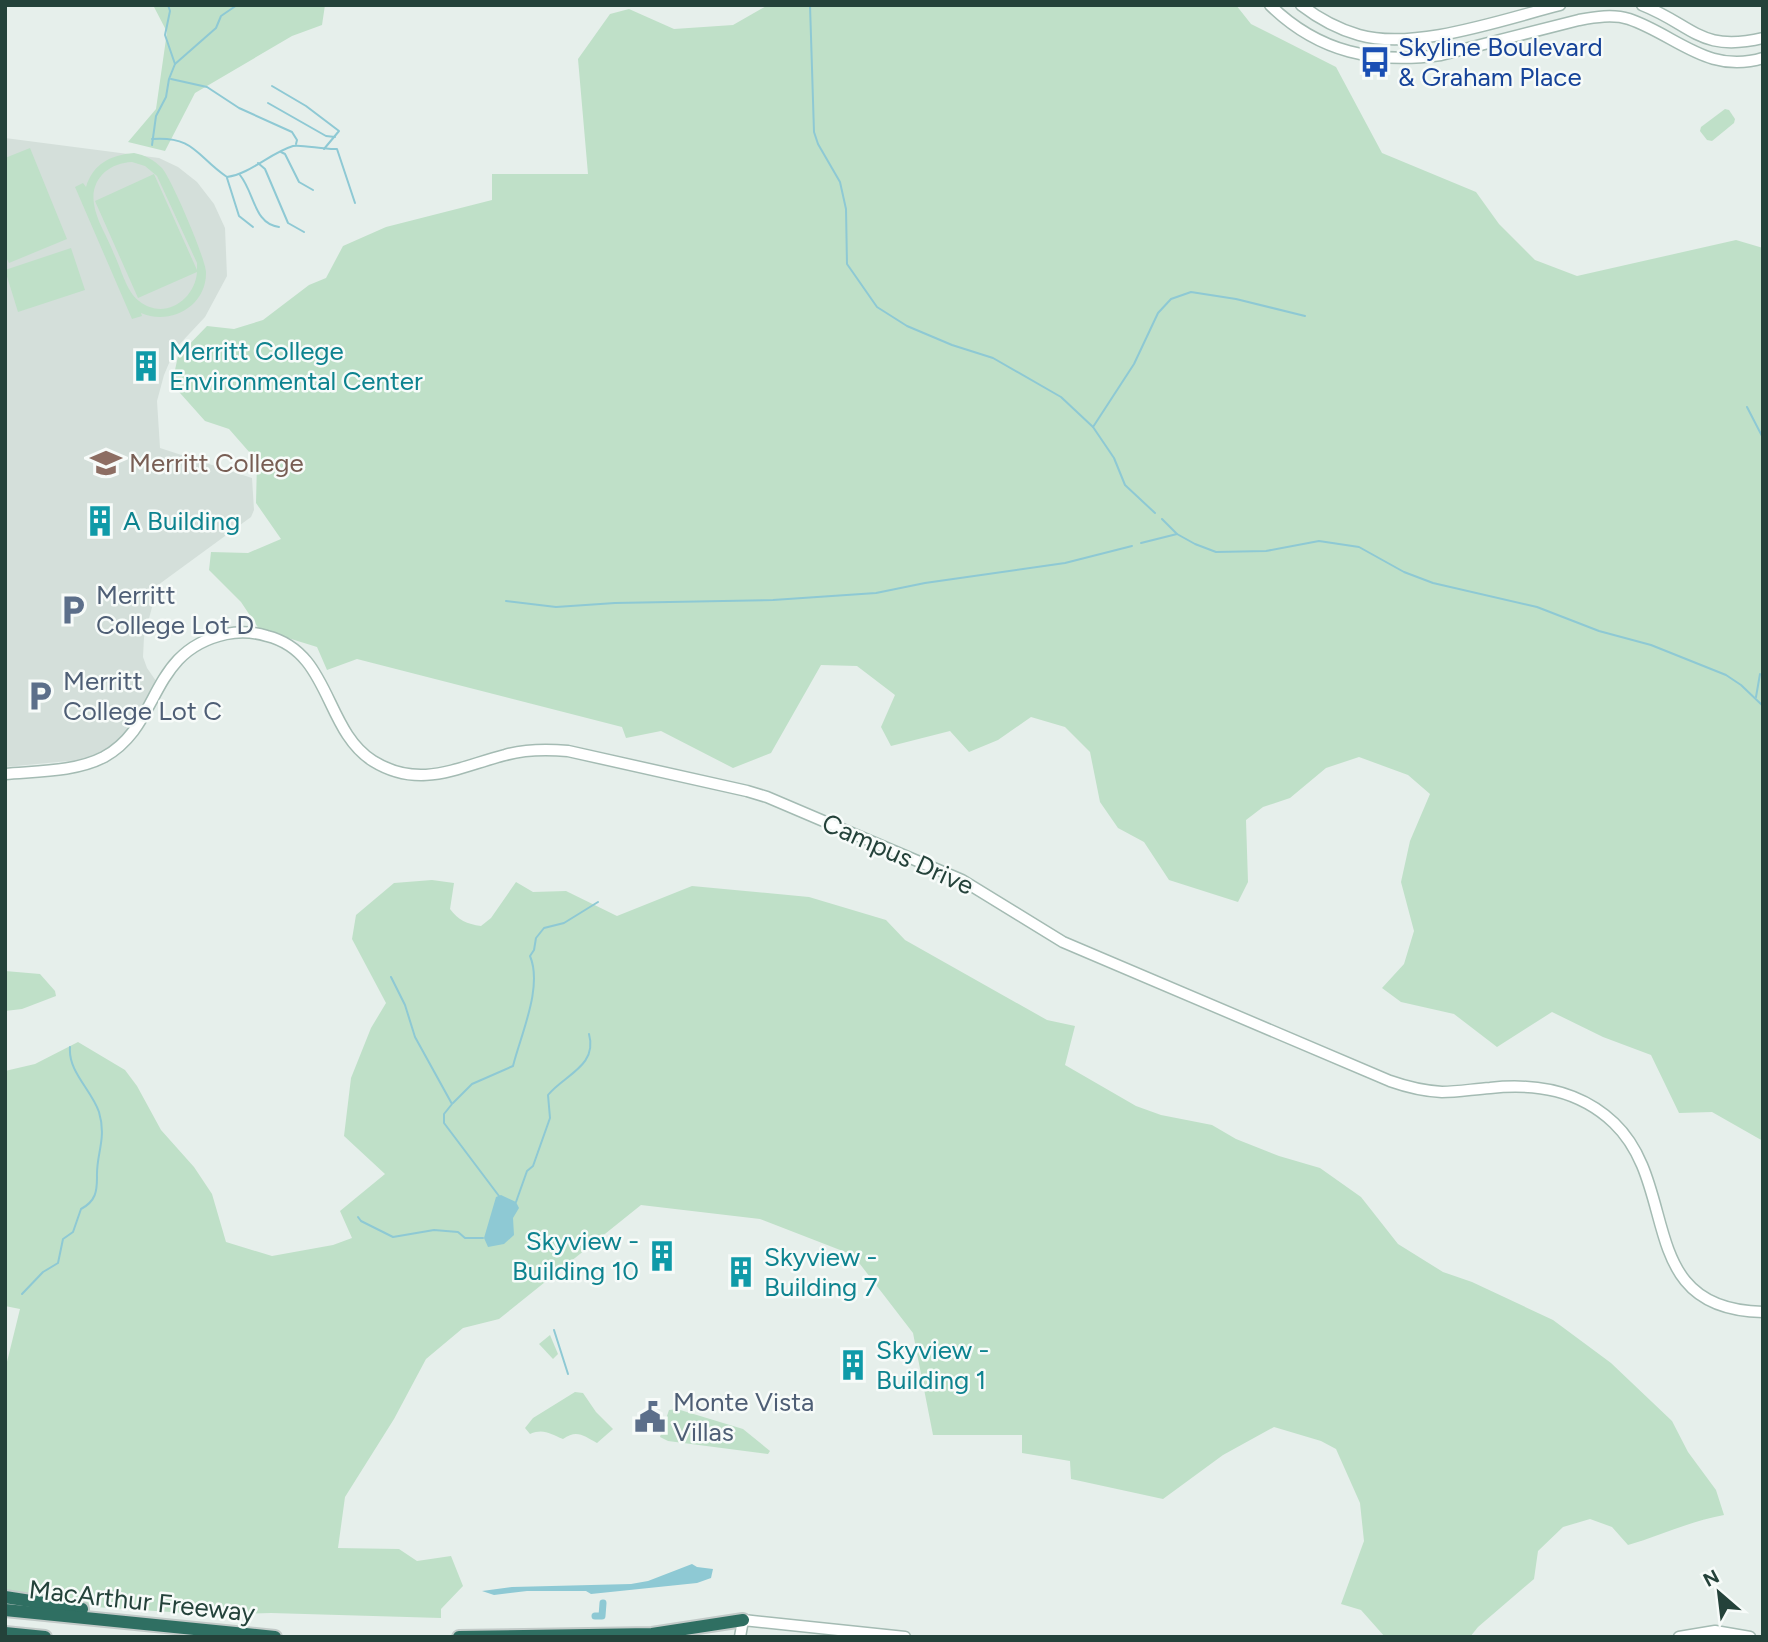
<svg xmlns="http://www.w3.org/2000/svg" width="1768" height="1642" font-family="Figtree,sans-serif">
<style>
.built{fill:#d4dfda}
.green{fill:#bfe0c8;fill-rule:evenodd}
.water{fill:#8ec9d4}
.lines{fill:none;stroke-linecap:round;stroke-linejoin:round}
.stream{stroke:#8ec9d4;stroke-width:2}
.canal{stroke:#8ec9d4;stroke-width:7}
.secondary-casing{stroke:#a4bbb3;stroke-width:13}
.highway-casing{stroke:#c2cac8;stroke-width:16}
.secondary{stroke:#fff;stroke-width:10}
.highway{stroke:#2f6f62;stroke-width:12}
.labels{text-anchor:middle;stroke-width:5;stroke-linejoin:round;paint-order:stroke}
.transit-label{font-size:26px;fill:#164399;stroke:#f7fbf9;text-anchor:start}
.culture-label{font-size:26px;fill:#0d838f;stroke:#f7fbf9;text-anchor:start}
.education-label{font-size:26px;fill:#785e54;stroke:#f7fbf9;text-anchor:start}
.service-label{font-size:26px;fill:#4e5e75;stroke:#f7fbf9;text-anchor:start}
.street-label{font-size:26px;fill:#24423a;stroke:#f7fbf9}
</style>
<rect width="100%" height="100%" fill="#e6efeb"/>
<!-- built -->
<polygon class="built" points="5,138 159,158 178,167 197,182 214,204 225,228 227,276 205,317 175,349 164,375 157,401 160,448 252,478 254,510 251,517 158,585 144,637 143,657 147,668 156,681 128,730 117,743 103,754 90,759 5,767"/>
<!-- green -->
<g class="green">
<polygon points="153,5 325,5 322,25 292,36 195,93 165,151 128,142 156,109 167,32"/>
<polygon points="768,5 1236,5 1251,24 1336,67 1382,153 1476,192 1499,224 1535,260 1577,276 1736,240 1763,248 1763,1141 1712,1112 1679,1113 1651,1055 1603,1037 1552,1012 1497,1047 1454,1014 1401,1002 1382,988 1404,964 1414,931 1401,882 1410,841 1430,794 1408,775 1359,757 1326,768 1290,798 1263,807 1246,820 1248,882 1238,902 1169,880 1144,842 1118,828 1100,802 1090,752 1065,727 1031,717 998,740 969,752 950,731 891,746 881,727 895,695 857,666 821,665 771,753 733,768 661,731 626,738 622,727 357,659 327,670 317,647 259,629 241,602 209,570 211,552 248,553 281,539 256,503 257,461 229,429 205,421 172,384 178,356 207,326 234,329 263,320 309,285 326,278 343,246 386,227 492,200 492,174 588,174 578,59 610,14 629,9 674,29 733,25"/>
<polygon points="1725,109 1729,110 1735,119 1734,123 1712,141 1707,140 1700,131 1701,127"/>
<polygon points="30,148 67,239 9,263 5,255 5,158"/>
<path d="M 134,153 C 145,155 154,160 162,168 C 172,180 205,257 206,272 C 207,307 169,326 141,313 L 142,316 L 132,319 L 75,187 L 83,183 L 86,187 C 93,164 110,155 134,153 ZM 132,162 L 145,166 L 157,176 L 197,263 L 197,270 L 154,174 L 95,201 L 138,298 L 197,272 C 195,300 164,321 139,301 C 126,291 121,268 114,254 C 108,238 96,220 94,204 C 90,179 109,163 132,162 Z"/>
<polygon points="71,248 85,290 18,312 5,270"/>
<path d="M 432,880 L 454,883 L 450,909 C 458,920 467,924 481,926 L 491,918 L 516,882 L 533,892 L 566,891 L 617,916 L 692,886 L 809,897 L 886,920 L 905,940 L 1047,1020 L 1075,1026 L 1065,1065 L 1136,1106 L 1161,1115 L 1212,1125 L 1236,1139 L 1279,1156 L 1320,1168 L 1361,1197 L 1398,1244 L 1443,1272 L 1472,1282 L 1553,1320 L 1611,1363 L 1672,1421 L 1688,1452 L 1716,1490 L 1724,1515 C 1690,1521 1660,1536 1628,1545 L 1612,1527 L 1590,1519 L 1563,1527 L 1538,1551 L 1534,1579 L 1478,1627 L 1470,1637 L 1385,1637 L 1361,1610 L 1341,1604 L 1364,1541 L 1360,1503 L 1336,1449 L 1321,1441 L 1274,1427 L 1223,1455 L 1163,1499 L 1071,1479 L 1070,1461 L 1022,1453 L 1022,1435 L 933,1435 L 913,1333 L 853,1255 L 760,1219 L 641,1205 L 499,1319 L 463,1328 L 426,1359 L 394,1419 L 345,1497 L 338,1548 L 399,1549 L 417,1561 L 451,1556 L 463,1586 L 441,1609 L 441,1618 L 271,1613 L 216,1615 L 95,1607 L 5,1590 L 5,1370 L 20,1309 L 5,1306 L 5,1071 L 35,1064 L 78,1042 L 125,1070 L 137,1086 L 161,1130 L 194,1167 L 212,1194 L 226,1242 L 272,1256 L 333,1245 L 352,1238 L 340,1211 L 385,1174 L 344,1136 L 351,1078 L 371,1028 L 386,1003 L 352,939 L 356,915 L 394,883 Z"/>
<polygon points="5,971 40,974 55,991 56,996 22,1009 5,1011"/>
<polygon points="550,1335 558,1354 553,1359 539,1344"/>
<path d="M 575,1392 L 583,1393 L 596,1412 L 613,1429 L 597,1443 C 584,1436 577,1429 563,1439 C 550,1434 544,1428 530,1434 L 525,1428 L 533,1418 Z"/>
<polygon points="677,1409 743,1429 770,1451 768,1454 668,1441 660,1437 669,1410"/>
</g>
<!-- water -->
<g class="water">
<polygon points="501,1195 516,1202 519,1208 513,1218 514,1235 504,1244 488,1247 484,1238 496,1197"/>
<polygon points="692,1564 697,1567 713,1569 711,1578 697,1583 591,1594 586,1591 527,1591 494,1595 482,1591 512,1587 631,1584 648,1581"/>
</g>
<g class="lines">
<!-- stream -->
<g class="stream">
<polyline points="168,5 170,11 165,35 175,64"/>
<polyline points="810,5 814,132 818,144 840,182 846,209 847,264 877,307 907,326 952,345 993,358 1061,397 1093,427 1114,458 1125,485 1155,513"/>
<polyline points="171,79 207,87 239,108 292,132 297,140 296,144"/>
<polyline points="272,86 306,106 339,131 324,149"/>
<polyline points="268,103 326,136 335,137"/>
<path d="M 152,139 C 195,136 196,156 227,177 C 250,174 270,153 293,146 C 301,144 325,150 337,149 L 355,203"/>
<polyline points="152,145 156,116 166,97 169,79 175,64 216,28 221,16 237,5"/>
<polyline points="281,152 285,154 299,182 313,190"/>
<polyline points="258,163 265,169 288,223 304,232"/>
<path d="M 240,175 C 255,194 254,224 279,227"/>
<polyline points="227,178 239,216 253,227"/>
<polyline points="1747,407 1763,438"/>
<polyline points="1093,427 1134,364 1158,313 1171,299 1191,292 1236,299 1305,316"/>
<polyline points="1162,519 1177,534 1195,544 1216,552 1266,551 1319,541 1359,547 1404,572 1433,583 1537,607 1599,631 1651,645 1726,675 1741,685 1763,706"/>
<polyline points="1141,543 1177,534"/>
<polyline points="506,601 556,607 615,603 773,600 876,593 925,583 1065,563 1132,546"/>
<polyline points="1762,663 1763,660"/>
<polyline points="1756,697 1760,674"/>
<polyline points="391,977 405,1005 415,1037 452,1104 444,1114 444,1123 499,1196"/>
<path d="M 453,1103 L 472,1084 L 513,1066 C 521,1034 543,987 530,956 L 534,950 L 536,938 L 544,928 L 564,923 L 598,902"/>
<path d="M 516,1202 L 527,1171 L 533,1166 L 550,1118 L 548,1095 C 564,1075 598,1066 589,1034"/>
<polyline points="358,1217 361,1221 393,1237 434,1230 458,1232 465,1238 483,1238"/>
<path d="M 22,1294 L 43,1272 L 58,1263 L 63,1239 L 73,1232 L 81,1209 C 96,1201 97,1191 97,1177 C 96,1154 107,1139 99,1112 C 91,1089 68,1072 70,1047"/>
<polyline points="554,1330 568,1374"/>
</g>
<!-- canal -->
<polyline class="canal" points="595,1616 602,1616 603,1603"/>
<defs>
<g id="secondary">
<path d="M 1270,5 C 1319,53 1375,64 1441,55 L 1579,20 C 1595,17 1613,14 1629,19 C 1676,35 1708,75 1763,58"/>
<path d="M 1301,5 C 1318,18 1338,29 1359,35 C 1415,51 1504,19 1560,5"/>
<path d="M 1642,5 C 1693,25 1700,53 1763,38"/>
<path d="M 5,774 C 37,771 75,772 104,757 C 162,725 148,651 226,634 C 240,631 254,632 267,636 C 331,652 324,730 373,761 C 420,790 458,767 505,755 C 526,749 546,749 568,751 L 747,791 L 767,797 L 962,880 L 1063,942 L 1390,1081 C 1407,1087 1424,1091 1442,1092 C 1458,1092 1474,1089 1490,1088 C 1536,1083 1579,1090 1614,1123 C 1681,1187 1634,1310 1763,1312"/>
<polyline points="740,1637 743,1620 905,1637"/>
<polyline points="1679,1637 1715,1631 1750,1637"/>
</g>
<g id="highway">
<polyline points="5,1597 82,1609"/>
<polyline points="5,1610 275,1637"/>
<polyline points="5,1633 45,1637"/>
<polyline points="459,1637 652,1634 743,1620"/>
</g>
</defs>
<!-- secondary casing -->
<use href="#secondary" class="secondary-casing"/>
<!-- highway casing -->
<use href="#highway" class="highway-casing"/>
<!-- secondary -->
<use href="#secondary" class="secondary"/>
<!-- highway -->
<use href="#highway" class="highway"/>
</g>
<!-- icons -->
<defs>
<symbol id="bus-bare" viewBox="-9 -9 18 18"><path d="M-5-6H5V4H4V6H2V4H-2V6H-4V4H-5ZM-3.5-4V0h7V-4ZM-3.5 1.2v1.5H-2V1.2ZM2 1.2v1.5H3.5V1.2Z" fill="#1a4fb4" stroke="#f7fbf9" stroke-width="2.5" paint-order="stroke"/></symbol>
<symbol id="building-bare" viewBox="-9 -9 18 18"><path d="M-4-6H4V6H1V3H-1V6H-4ZM-2.5-4.3h1.7v1.8h-1.7ZM.8-4.3h1.7v1.8H.8ZM-2.5-1h1.7V.8h-1.7ZM.8-1h1.7V.8H.8Z" fill="#0f9aa8" stroke="#f7fbf9" stroke-width="2.5" paint-order="stroke"/></symbol>
<symbol id="university-bare" viewBox="-9 -9 18 18"><path d="M0-5L7-2L0 1L-7-2ZM-4 1L0 2.5L4 1V4Q0 6-4 4Z" fill="#8d6e63" stroke="#f7fbf9" stroke-width="2.5" paint-order="stroke"/></symbol>
<symbol id="parking-bare" viewBox="-9 -9 18 18"><path d="M-3.5-5.5H1a3.5 3.5 0 0 1 0 7H-1V5.5H-3.5ZM-1-3.4V-.6H.8a1.4 1.4 0 0 0 0-2.8Z" fill="#5c6f8a" stroke="#f7fbf9" stroke-width="2.5" paint-order="stroke"/></symbol>
<symbol id="civic-bare" viewBox="-9 -9 18 18"><path d="M-.6-6.5H3V-4.5H.6V-3L4-1V1h2V6H-6V1h2V-1L-.6-3ZM-1.2 2.5V6h2.4V2.5Z" fill="#5c6f8a" stroke="#f7fbf9" stroke-width="2.5" paint-order="stroke"/></symbol>
</defs>
<g fill-rule="evenodd">
<use href="#bus-bare" x="1353" y="40" width="44" height="44"/>
<use href="#building-bare" x="124" y="344" width="44" height="44"/>
<use href="#university-bare" x="84" y="441" width="44" height="44"/>
<use href="#building-bare" x="78" y="499" width="44" height="44"/>
<use href="#parking-bare" x="51" y="588" width="44" height="44"/>
<use href="#parking-bare" x="18" y="674" width="44" height="44"/>
<use href="#building-bare" x="640" y="1234" width="44" height="44"/>
<use href="#building-bare" x="719" y="1250" width="44" height="44"/>
<use href="#building-bare" x="831" y="1343" width="44" height="44"/>
<use href="#civic-bare" x="628" y="1395" width="44" height="44"/>
</g>
<g class="labels">
<!-- transit labels -->
<g class="transit-label">
<text x="1398" y="56">Skyline Boulevard<tspan x="1398" dy="30">&amp; Graham Place</tspan></text>
</g>
<!-- culture labels -->
<g class="culture-label">
<text x="169" y="360">Merritt College<tspan x="169" dy="30">Environmental Center</tspan></text>
<text x="123" y="530">A Building</text>
<text x="639" y="1250" text-anchor="end">Skyview -<tspan x="639" dy="30">Building 10</tspan></text>
<text x="764" y="1266">Skyview -<tspan x="764" dy="30">Building 7</tspan></text>
<text x="876" y="1359">Skyview -<tspan x="876" dy="30">Building 1</tspan></text>
</g>
<!-- education labels -->
<g class="education-label">
<text x="129" y="472">Merritt College</text>
</g>
<!-- service labels -->
<g class="service-label">
<text x="96" y="604">Merritt<tspan x="96" dy="30">College Lot D</tspan></text>
<text x="63" y="690">Merritt<tspan x="63" dy="30">College Lot C</tspan></text>
<text x="673" y="1411">Monte Vista<tspan x="673" dy="30">Villas</tspan></text>
</g>
<!-- street labels -->
<g class="street-label">
<text transform="translate(898 854) rotate(24)" y="9">Campus Drive</text>
<text transform="translate(142 1601) rotate(6)" y="9">MacArthur Freeway</text>
</g>
</g>
<!-- border -->
<rect width="1768" height="1642" fill="none" stroke="#24423a" stroke-width="14"/>
<!-- north arrow -->
<g transform="translate(1719 1593) rotate(332)" stroke="#f7fbf9" stroke-width="5" paint-order="stroke">
<path d="M0-5L12 26L0 18L-12 26Z" fill="#24423a"/>
<text y="-10" font-size="19" font-weight="bold" text-anchor="middle" fill="#24423a">N</text>
</g>
</svg>
